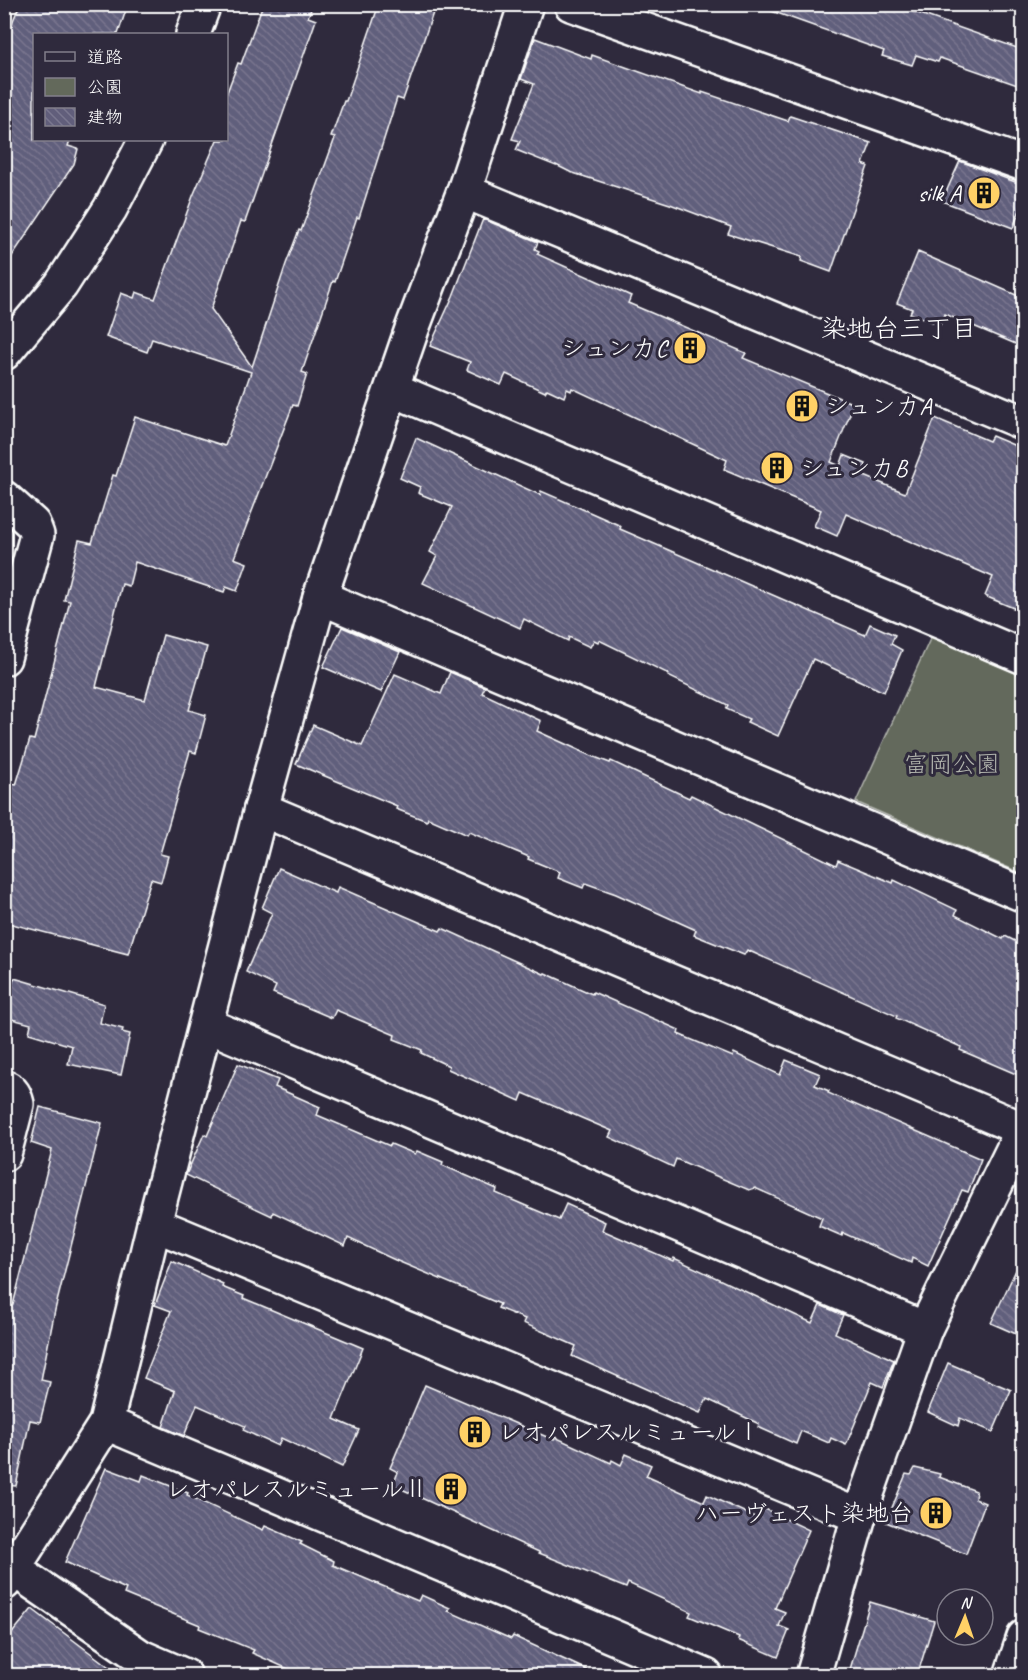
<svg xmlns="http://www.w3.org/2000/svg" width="1028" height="1680" font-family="Caveat,'Klee One',sans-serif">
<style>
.park{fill:#63695b;stroke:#b1b4ad;stroke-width:1.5}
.building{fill:url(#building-back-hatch);stroke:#fff;stroke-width:1.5}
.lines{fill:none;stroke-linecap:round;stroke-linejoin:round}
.minor-casing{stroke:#fff;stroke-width:38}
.tertiary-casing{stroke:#fff;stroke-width:38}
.minor{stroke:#2f2a3d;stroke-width:33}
.tertiary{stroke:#2f2a3d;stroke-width:33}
.labels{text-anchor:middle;stroke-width:6;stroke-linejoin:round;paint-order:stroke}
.poi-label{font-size:24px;fill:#fff;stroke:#2f2a3d;text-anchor:end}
.park-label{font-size:24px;fill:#b1b4ad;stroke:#2f2a3d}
.neighbourhood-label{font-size:26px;fill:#fff;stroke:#2f2a3d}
</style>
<defs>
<pattern id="building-back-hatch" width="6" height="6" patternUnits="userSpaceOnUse" patternTransform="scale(1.5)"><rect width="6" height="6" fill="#615e7b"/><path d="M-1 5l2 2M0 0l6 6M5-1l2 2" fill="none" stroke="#79768f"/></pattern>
</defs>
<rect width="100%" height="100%" fill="#2f2a3d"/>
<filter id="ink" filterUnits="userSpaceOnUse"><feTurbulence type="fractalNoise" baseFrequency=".0167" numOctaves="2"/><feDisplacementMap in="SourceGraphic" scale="12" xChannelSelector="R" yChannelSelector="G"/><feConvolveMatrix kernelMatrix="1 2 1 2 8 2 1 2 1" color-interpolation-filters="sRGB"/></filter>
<g filter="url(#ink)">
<!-- park -->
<polygon class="park" points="931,637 1023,676 1023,874 856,802"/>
<!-- building -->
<g class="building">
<polygon points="20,4 128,4 118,34 34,34 34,140 70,140 68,146 78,149 74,164 4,268 4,42"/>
<polygon points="263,4 313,4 308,17 316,20 245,222 241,221 211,309 252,367 286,264 299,230 301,231 335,138 331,137 344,101 346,101 379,4 436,4 403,100 397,98 359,218 357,217 335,282 333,281 302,372 307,374 297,406 293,405 234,558 247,563 237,591 226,587 224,592 135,562 129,586 122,584 96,687 145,700 163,635 207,647 189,710 206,715 196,753 190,751 160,854 168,856 161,882 151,879 128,954 4,922 4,781 16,785 30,739 34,740 70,601 64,600 79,540 92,543 113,475 116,476 135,417 225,446 251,372 152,339 147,352 106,337 121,293 134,298 136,292 155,299 193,196 217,140 226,140 226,95 238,63 241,64"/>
<polygon points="764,4 892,4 1023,50 1023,87 940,58 938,62 916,55 912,65 882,56 884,51 763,8"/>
<polygon points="535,38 591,59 592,55 702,94 702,92 788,121 790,116 871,143 863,164 868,166 831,272 801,261 802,257 728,234 731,227 670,204 570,172 556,165 556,166 516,150 520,141 512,139 534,84 521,79"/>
<polygon points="960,161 1023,185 1023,202 1013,228 942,201"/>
<polygon points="483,219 538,242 535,249 539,251 537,254 631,296 628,303 746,353 743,358 854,404 831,462 840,466 844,455 866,464 862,475 905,493 935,418 989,441 992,436 1023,449 1023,612 985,596 993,577 846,514 837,536 814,526 821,510 724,469 727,460 572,388 571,391 567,389 564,397 547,389 545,392 506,374 501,385 467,370 470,362 430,346 453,296"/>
<polygon points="918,252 1023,298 1023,347 945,314 940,325 910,313 912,309 897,303"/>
<polygon points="416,438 540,495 541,491 587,511 621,526 620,529 865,635 870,624 895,635 891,644 902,650 884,692 813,659 778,736 747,722 749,719 726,709 728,705 668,676 669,674 599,640 598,642 594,640 590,647 569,637 568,641 524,619 520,628 423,583 437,556 430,552 452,507 418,493 420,487 400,478"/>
<polygon points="342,627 400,652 381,692 323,667"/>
<polygon points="450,672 485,687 482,693 541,721 537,731 592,756 610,763 611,761 689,798 691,795 836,865 838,860 893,883 894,880 957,910 955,915 1003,939 1005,936 1023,945 1023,1072 1018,1070 1016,1074 960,1050 961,1047 896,1018 897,1016 747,950 744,955 694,935 696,930 616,894 585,883 583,888 558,878 560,872 528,859 529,857 469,832 467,835 428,818 427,821 396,809 397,806 296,764 313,725 362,746 395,674 441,694"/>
<polygon points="279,868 336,893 338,887 440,931 442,928 544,974 545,973 592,994 593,992 679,1030 678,1034 733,1057 734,1053 780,1075 786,1060 820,1074 815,1085 829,1091 828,1093 981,1159 968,1192 962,1190 928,1266 912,1258 911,1263 843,1233 842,1236 819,1226 822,1218 755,1188 749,1190 676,1159 673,1167 609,1137 612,1131 523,1093 520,1101 448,1069 449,1066 421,1053 422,1050 394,1039 395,1035 336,1010 332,1018 273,993 276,986 246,972 272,913 262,908"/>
<polygon points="14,978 104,1004 100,1023 123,1029 122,1032 130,1034 121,1075 68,1064 72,1046 29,1033 31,1024 4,1017"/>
<polygon points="238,1064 278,1080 275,1087 320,1107 317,1115 390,1146 391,1144 415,1154 417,1151 443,1162 442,1165 497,1189 496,1193 559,1220 566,1204 605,1222 602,1230 673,1261 674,1258 812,1323 820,1305 843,1315 835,1333 894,1360 883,1387 872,1382 846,1445 831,1438 829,1443 801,1431 796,1444 758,1427 759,1424 707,1399 700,1413 572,1356 576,1346 523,1323 525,1319 498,1308 500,1304 395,1260 348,1238 345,1246 273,1212 272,1216 186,1175 204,1134 207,1136"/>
<polygon points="40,1107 102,1123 55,1310 41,1380 50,1382 40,1422 30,1420 16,1486 4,1485 4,1338 11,1304 13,1305 52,1150 31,1143"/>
<polygon points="1023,1255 1023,1337 991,1323"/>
<polygon points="172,1261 223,1284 222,1287 244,1296 243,1298 363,1348 334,1419 359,1430 342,1467 281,1438 278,1446 243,1430 245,1426 197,1405 184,1436 163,1427 175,1391 144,1378 171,1311 155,1305"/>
<polygon points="948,1363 1011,1390 993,1432 960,1418 958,1426 928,1412"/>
<polygon points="425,1385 554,1440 555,1437 611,1463 612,1460 621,1465 626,1454 651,1465 646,1476 704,1502 707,1495 757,1518 761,1507 809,1530 775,1608 785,1612 779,1626 789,1630 778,1657 738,1640 739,1637 689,1616 691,1612 628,1583 626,1588 539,1553 539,1552 393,1485 398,1472 390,1468"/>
<polygon points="106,1468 141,1481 143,1475 188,1493 187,1495 263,1530 265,1526 302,1542 300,1544 334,1561 333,1565 418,1601 421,1595 450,1608 448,1611 511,1639 513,1636 600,1676 304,1676 252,1653 254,1650 199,1628 200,1625 124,1594 126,1589 65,1562"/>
<polygon points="915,1468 940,1474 939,1477 976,1491 975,1499 985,1503 966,1554 886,1522 906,1474 911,1475"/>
<polygon points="870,1602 934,1621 917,1676 848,1676"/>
<polygon points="32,1609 121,1676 4,1676 4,1643"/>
</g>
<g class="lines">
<defs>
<g id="minor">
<polyline points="571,4 1024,164"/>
<polyline points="464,191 1024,423"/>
<polyline points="392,389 1024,657"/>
<polyline points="4,498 33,524 37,535 4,658"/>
<polyline points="320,597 1024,895"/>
<polyline points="261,809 1022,1129"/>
<polyline points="207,1025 925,1329"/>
<path d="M 4,1087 C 13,1090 15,1096 17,1104 L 4,1154"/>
<polyline points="154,1224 859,1516"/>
<polyline points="106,1423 706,1676"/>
<polyline points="15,1570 141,1657 185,1676"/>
<polyline points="4,1583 106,1423 154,1224 261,809 320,597 412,329 464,191 526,4"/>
<polyline points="813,1676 859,1516 925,1329 1024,1127"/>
</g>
<g id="tertiary">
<polyline points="193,34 204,4"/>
<polyline points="4,353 61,285 110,209 146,140"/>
<polyline points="1011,1676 1024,1637"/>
</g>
</defs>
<!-- minor casing -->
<use href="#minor" class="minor-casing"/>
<!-- tertiary casing -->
<use href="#tertiary" class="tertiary-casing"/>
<!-- minor -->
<use href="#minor" class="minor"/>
<!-- tertiary -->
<use href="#tertiary" class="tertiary"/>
</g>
</g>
<!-- icons -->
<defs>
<symbol id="building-disc" viewBox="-11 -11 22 22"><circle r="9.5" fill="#ffd166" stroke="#2f2a3d"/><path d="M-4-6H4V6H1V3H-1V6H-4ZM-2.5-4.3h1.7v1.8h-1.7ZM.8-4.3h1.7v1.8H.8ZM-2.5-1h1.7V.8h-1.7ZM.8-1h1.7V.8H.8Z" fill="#111"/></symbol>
</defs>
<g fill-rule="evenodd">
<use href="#building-disc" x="965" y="174" width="38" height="38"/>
<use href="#building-disc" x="671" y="329" width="38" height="38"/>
<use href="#building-disc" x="783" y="387" width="38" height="38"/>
<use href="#building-disc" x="758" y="449" width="38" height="38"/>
<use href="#building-disc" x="456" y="1413" width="38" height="38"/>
<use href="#building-disc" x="432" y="1470" width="38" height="38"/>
<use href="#building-disc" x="917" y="1494" width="38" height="38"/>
</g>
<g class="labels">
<!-- poi labels -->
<g class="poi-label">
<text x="961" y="201">silk A</text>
<text x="667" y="356">シュンカC</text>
<text x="825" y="414" text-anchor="start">シュンカA</text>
<text x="800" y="476" text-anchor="start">シュンカB</text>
<text x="498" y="1440" text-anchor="start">レオパレスルミュールⅠ</text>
<text x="428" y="1497">レオパレスルミュールⅡ</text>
<text x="913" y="1521">ハーヴェスト染地台</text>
</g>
<!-- park labels -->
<g class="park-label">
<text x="952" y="772">富岡公園</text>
</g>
<!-- neighbourhood labels -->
<g class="neighbourhood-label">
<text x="899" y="337">染地台三丁目</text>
</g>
</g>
<!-- margin -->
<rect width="1028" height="1680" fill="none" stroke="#2f2a3d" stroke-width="24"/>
<rect x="12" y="12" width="1004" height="1656" fill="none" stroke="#fff" stroke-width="2" filter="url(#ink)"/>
<!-- legend -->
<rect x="33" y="33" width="195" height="108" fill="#2f2a3d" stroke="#827f8b" stroke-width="1.5"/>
<rect x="45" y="52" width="30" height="9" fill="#2f2a3d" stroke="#827f8b" stroke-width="1.5"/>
<text x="87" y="63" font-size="18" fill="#ffffff">道路</text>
<rect x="45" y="78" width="30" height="18" fill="#63695b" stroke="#827f8b" stroke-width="1.5"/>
<text x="87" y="93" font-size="18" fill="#ffffff">公園</text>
<rect x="45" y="108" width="30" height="18" fill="url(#building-back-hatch)" stroke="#827f8b" stroke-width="1.5"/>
<text x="87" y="123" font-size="18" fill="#ffffff">建物</text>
<!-- north arrow -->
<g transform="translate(965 1617) rotate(2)"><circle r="28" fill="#2f2a3d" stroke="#827f8b" stroke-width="1.5"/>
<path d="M0-4.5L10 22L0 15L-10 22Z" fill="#ffd166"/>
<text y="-9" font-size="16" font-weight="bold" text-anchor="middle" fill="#ffffff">N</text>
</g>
</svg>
